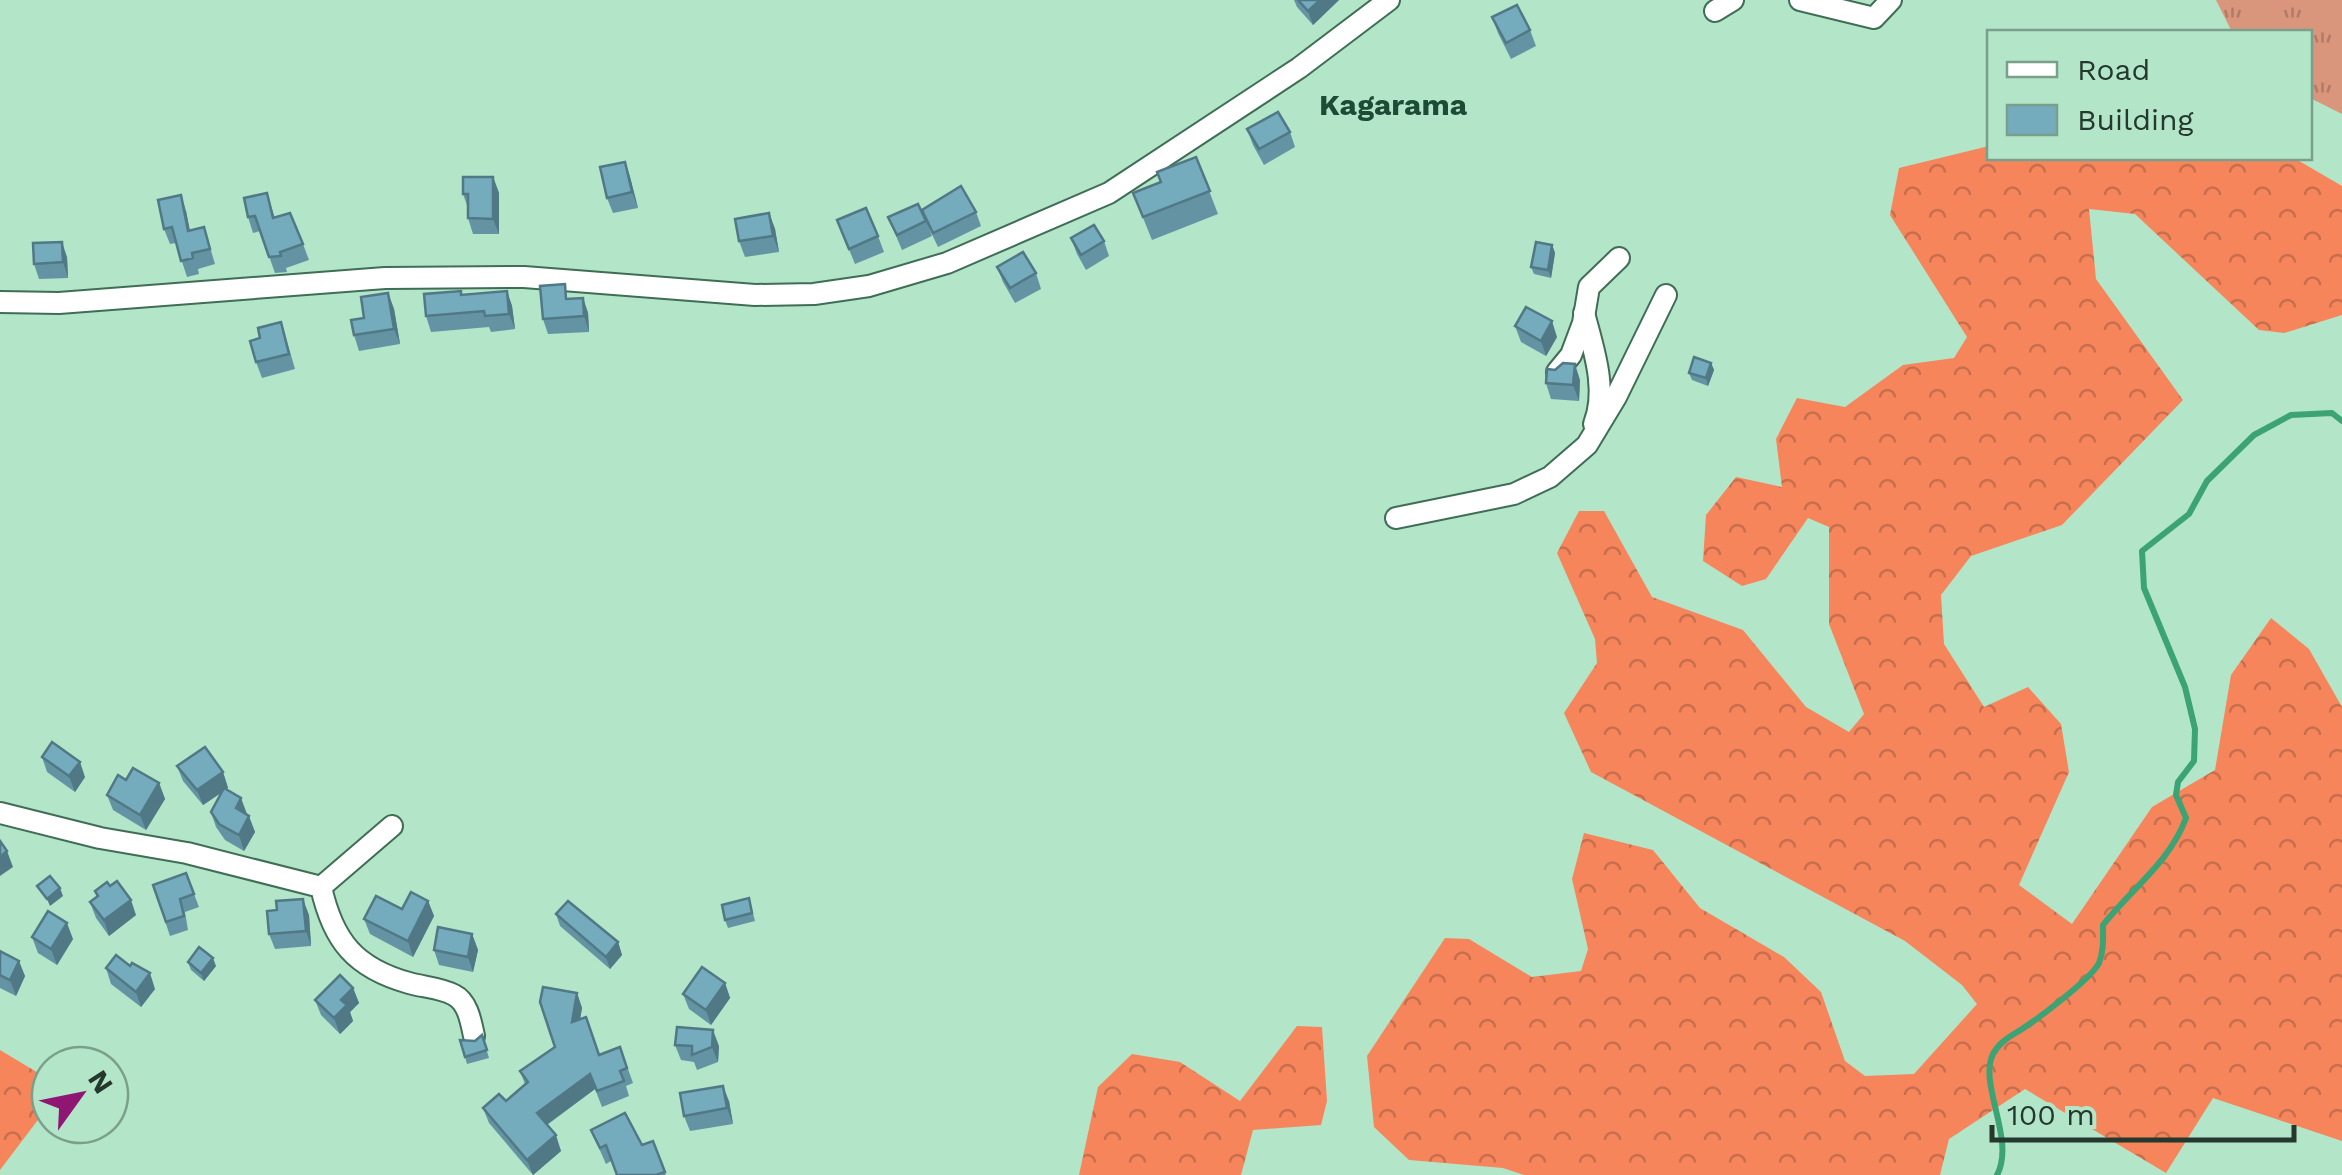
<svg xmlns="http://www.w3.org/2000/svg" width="2342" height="1175" font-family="'Work Sans',sans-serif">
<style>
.grass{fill:url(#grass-tufts)}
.forest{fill:url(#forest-crowns)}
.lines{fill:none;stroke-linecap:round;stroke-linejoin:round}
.stream{stroke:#3ba374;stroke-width:6}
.street-casing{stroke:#3f6d55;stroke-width:24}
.street{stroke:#fff;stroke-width:20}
.wall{fill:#6494a3}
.shaded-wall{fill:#517885}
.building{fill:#74acbe;stroke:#517885;stroke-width:2.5}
.labels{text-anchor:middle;stroke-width:10;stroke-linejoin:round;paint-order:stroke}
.quarter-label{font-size:30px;font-weight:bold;fill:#1d4b35;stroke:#b3e5c9}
</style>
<defs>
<pattern id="grass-tufts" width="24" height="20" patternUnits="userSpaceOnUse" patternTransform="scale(2.5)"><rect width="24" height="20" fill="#da957d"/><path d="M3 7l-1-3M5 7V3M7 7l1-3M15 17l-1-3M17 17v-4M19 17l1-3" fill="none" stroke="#b17b67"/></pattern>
<pattern id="forest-crowns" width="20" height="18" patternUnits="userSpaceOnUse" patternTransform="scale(2.5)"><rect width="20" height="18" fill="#f6855c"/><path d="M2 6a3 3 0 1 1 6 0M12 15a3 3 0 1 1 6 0" fill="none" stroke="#c76e4c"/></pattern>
</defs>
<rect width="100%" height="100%" fill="#b3e5c9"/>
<!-- grass -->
<polygon class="grass" points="2216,0 2342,0 2342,114 2310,98 2310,32 2232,32"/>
<!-- forest -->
<g class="forest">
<polygon points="1989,146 1990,158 2294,158 2342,186 2342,315 2284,333 2259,330 2135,214 2089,209 2096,279 2183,400 2062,525 1971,556 1941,595 1944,644 1984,707 2028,687 2061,724 2069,772 2019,885 2072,924 2152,807 2215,770 2231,675 2271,618 2309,649 2342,707 2342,1141 2213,1098 2166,1173 2025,1089 1949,1139 1940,1175 1524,1175 1503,1168 1409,1160 1374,1127 1367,1056 1445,938 1469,939 1532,977 1581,971 1588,949 1572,879 1584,833 1653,850 1700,908 1784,957 1821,992 1845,1061 1865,1076 1914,1074 1977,1004 1962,985 1905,941 1591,772 1564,713 1597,663 1595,639 1557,553 1579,511 1604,511 1652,597 1743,630 1806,707 1849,732 1864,714 1829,624 1829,527 1808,518 1766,579 1742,586 1703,561 1706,515 1736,477 1782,487 1776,439 1797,398 1845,407 1903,365 1954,358 1967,337 1890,215 1899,168"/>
<polygon points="1297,1026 1322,1027 1327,1101 1321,1125 1253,1130 1241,1175 1079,1175 1098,1087 1132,1054 1180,1062 1240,1101"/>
<polygon points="0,1050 50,1080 50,1104 0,1170"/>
</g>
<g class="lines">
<!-- stream -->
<path class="stream" d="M 1997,1175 C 2016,1140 1978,1084 1993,1054 C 2000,1041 2011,1036 2022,1029 C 2039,1018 2092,978 2099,963 C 2104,950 2103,938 2103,925 C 2131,889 2170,862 2186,818 L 2176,795 L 2178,782 L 2194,761 L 2195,729 L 2185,687 L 2144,588 L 2142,551 L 2189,514 L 2207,481 L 2254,435 L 2291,415 L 2332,413 L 2342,421"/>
<defs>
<g id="street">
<polyline points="1800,0 1874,18 1891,0"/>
<polyline points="1715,11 1733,0"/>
<polyline points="0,302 59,303 385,278 524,277 755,295 814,294 869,286 947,263 1109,193 1299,68 1389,0"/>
<path d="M 1584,313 C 1593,348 1608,389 1594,424"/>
<polyline points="1557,372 1571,355 1583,323 1589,287 1619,258"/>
<polyline points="1396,518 1514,494 1550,477 1587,445 1616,397 1666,295"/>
<path d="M 0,813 L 100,838 L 187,853 L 321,887 C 333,941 355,968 409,983 C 423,987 442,988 454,995 C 468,1002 471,1022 474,1036"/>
<polyline points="321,887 392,826"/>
</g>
</defs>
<!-- street casing -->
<use href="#street" class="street-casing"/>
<!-- street -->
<use href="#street" class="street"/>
</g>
<!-- wall -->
<g class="wall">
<polygon points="1294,0 1339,0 1313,25 1297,7"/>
<polygon points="1492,17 1530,30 1536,46 1511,59 1498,33"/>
<polygon points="1247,129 1290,132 1295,147 1264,165 1253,145"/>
<polygon points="1196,157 1218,214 1152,240 1133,193 1161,182"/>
<polygon points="625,162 630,177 638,208 613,213 607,198"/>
<polygon points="493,177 499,193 499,234 473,234 468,218 468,208 463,194"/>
<polygon points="267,193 275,218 303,244 309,260 286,268 287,272 275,273 260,231 253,233 248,217"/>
<polygon points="186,211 190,231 204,227 215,264 198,269 199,274 187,277 176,243 170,244 164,229"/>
<polygon points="976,212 981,226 938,247 929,228 932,236 902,250 888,217"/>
<polygon points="769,213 775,229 779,252 745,257 739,241"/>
<polygon points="837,220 878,236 884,252 855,264"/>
<polygon points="1071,238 1104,241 1109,256 1086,270 1077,254"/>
<polygon points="1552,245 1555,253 1551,278 1534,274 1531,267"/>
<polygon points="67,257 68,278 39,279 34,264"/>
<polygon points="997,267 1036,273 1041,289 1015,303 1003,282"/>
<polygon points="507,291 512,306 515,329 491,332 489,327 431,332 426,316 462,295"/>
<polygon points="388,293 394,309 400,344 359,351 354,335 364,318"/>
<polygon points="583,298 588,313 589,332 548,334 543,319 570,299"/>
<polygon points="1515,326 1557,337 1546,356 1521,342"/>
<polygon points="286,338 295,369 262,378 256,362"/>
<polygon points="1711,363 1714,370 1708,386 1692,380 1689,373"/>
<polygon points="1555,370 1580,380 1579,401 1551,399 1546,383"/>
<polygon points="42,757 85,777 75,792 47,772"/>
<polygon points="177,766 223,772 228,788 226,789 247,814 255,832 244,851 225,840 216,827 211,812 221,793 203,805 183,781"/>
<polygon points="159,783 165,799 146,830 113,810 107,795"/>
<polygon points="186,873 199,907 185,912 188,930 170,936 153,885"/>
<polygon points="95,891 136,915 109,936 96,918 90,902 97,897"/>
<polygon points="749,898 755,921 728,928 725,920"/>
<polygon points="428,901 434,916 413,957 370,934 364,919"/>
<polygon points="556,914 618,942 622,955 610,969 560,926"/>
<polygon points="309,915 311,946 275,949 269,934"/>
<polygon points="472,934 478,950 473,972 439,965 434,950"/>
<polygon points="32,937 73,939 57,965 38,953"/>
<polygon points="0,951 25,976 16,996 0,988"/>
<polygon points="188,962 216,966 204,981 191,970"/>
<polygon points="106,968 155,989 141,1007 111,984"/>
<polygon points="725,983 730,998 711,1025 689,1009 683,994"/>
<polygon points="353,988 359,1003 350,1012 353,1021 340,1034 321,1015 315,1000"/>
<polygon points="577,993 582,1008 580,1019 599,1055 620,1047 633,1083 626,1086 629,1096 602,1107 595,1089 547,1125 561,1151 533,1175 489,1123 483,1108 506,1101 525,1084 520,1071 555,1047"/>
<polygon points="482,1035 489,1058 467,1064 460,1040 475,1041"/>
<polygon points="675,1045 719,1046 718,1062 697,1070 694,1062 681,1060"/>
<polygon points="729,1101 733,1124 690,1131 684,1116"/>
<polygon points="591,1130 642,1145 653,1141 666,1175 617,1175 611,1161 606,1164"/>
</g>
<!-- shaded-wall -->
<g class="shaded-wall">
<polygon points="1320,0 1339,0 1313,25 1308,11"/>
<polygon points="625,162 630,177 638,208 632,192"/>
<polygon points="493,177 499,193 499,234 493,219"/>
<polygon points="181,195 186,211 193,247 188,231"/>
<polygon points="769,213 775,229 779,252 773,236"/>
<polygon points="62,242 67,257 68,278 63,262"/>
<polygon points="1552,245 1555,253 1551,278 1548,270"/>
<polygon points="507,291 512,306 515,329 509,314"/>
<polygon points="388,293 394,309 400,344 394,329"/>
<polygon points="583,298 588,313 589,332 584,316"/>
<polygon points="1552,321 1557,337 1546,356 1541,341"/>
<polygon points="1711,363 1714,370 1708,386 1706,378"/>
<polygon points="1575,364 1580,380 1579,401 1573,385"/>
<polygon points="80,762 85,777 75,792 69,776"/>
<polygon points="223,772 228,788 203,805 197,790"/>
<polygon points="159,783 165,799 146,830 140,815"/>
<polygon points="241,798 247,814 241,824 236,808"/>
<polygon points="249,816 255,832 244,851 239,835"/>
<polygon points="7,851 13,867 0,876 0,857"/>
<polygon points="60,888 63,896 50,906 47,899"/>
<polygon points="303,899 309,915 311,946 306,931"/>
<polygon points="131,900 136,915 109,936 104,920"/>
<polygon points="428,901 434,916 413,957 408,941"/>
<polygon points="67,923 73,939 57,965 51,949"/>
<polygon points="472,934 478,950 473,972 468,957"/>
<polygon points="618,942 622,955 610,969 606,957"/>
<polygon points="213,958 216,966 204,981 201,973"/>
<polygon points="19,961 25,976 16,996 10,980"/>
<polygon points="150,973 155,989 141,1007 136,992"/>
<polygon points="725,983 730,998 711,1025 706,1010"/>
<polygon points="353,988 359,1003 350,1012 353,1021 340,1034 334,1018 341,1000"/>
<polygon points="577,993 582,1008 577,1037 572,1022"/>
<polygon points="713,1030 719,1046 718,1062 712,1047"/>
<polygon points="590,1074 595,1089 542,1128 537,1113"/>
<polygon points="723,1086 729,1101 733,1124 727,1108"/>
<polygon points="556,1135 561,1151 533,1175 527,1160"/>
</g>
<!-- building -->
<g class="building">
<polygon points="1298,0 1320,0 1308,11"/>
<polygon points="1517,5 1530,30 1506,43 1492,17"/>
<polygon points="1278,112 1290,132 1259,149 1247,129"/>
<polygon points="1196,157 1210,191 1143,217 1133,193 1161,182 1157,172"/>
<polygon points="625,162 632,192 607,198 600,167"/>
<polygon points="463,177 493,177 493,219 468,218 468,194 463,194"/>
<polygon points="961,186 976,212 933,233 922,210"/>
<polygon points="267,193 273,218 290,213 303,244 280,252 281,256 269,257 255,216 248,217 244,198"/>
<polygon points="181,195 188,231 204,227 210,249 192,253 193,258 181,261 172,227 164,229 158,200"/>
<polygon points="918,204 926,221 897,235 888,217"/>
<polygon points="866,208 878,236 849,249 837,220"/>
<polygon points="769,213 773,236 739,241 735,219"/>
<polygon points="1094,225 1104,241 1081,255 1071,238"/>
<polygon points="62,242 63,262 34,264 33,243"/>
<polygon points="1536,242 1552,245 1548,270 1531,267"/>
<polygon points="1023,252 1036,273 1010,288 997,267"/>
<polygon points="565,284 566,299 583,298 584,316 543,319 540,286"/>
<polygon points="461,291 461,295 507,291 509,314 485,316 484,311 426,316 424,294"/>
<polygon points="388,293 394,329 354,335 351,320 364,318 361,297"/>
<polygon points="1526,307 1552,321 1541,341 1515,326"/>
<polygon points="281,322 289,354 256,362 250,341 260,338 258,328"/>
<polygon points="1694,357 1711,363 1706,378 1689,373"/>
<polygon points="1563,363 1575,364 1573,385 1546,383 1547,369 1555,370"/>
<polygon points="52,742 80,762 69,776 42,757"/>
<polygon points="205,747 223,772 197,790 177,766"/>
<polygon points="133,768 159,783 140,815 107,795 118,775 126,780"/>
<polygon points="224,788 241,798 236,808 249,816 239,835 219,824 211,812"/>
<polygon points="0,841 7,851 0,857"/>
<polygon points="186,873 194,894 180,899 184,916 166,922 153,885"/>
<polygon points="50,876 60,888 47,899 37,886"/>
<polygon points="117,881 131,900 104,920 90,902 98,896 95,891 107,882 110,886"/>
<polygon points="411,892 428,901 408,941 364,919 376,896 402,909"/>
<polygon points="749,898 752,913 725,920 722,905"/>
<polygon points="303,899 306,931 269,934 267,911 277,910 276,901"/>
<polygon points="568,901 618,942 606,957 556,914"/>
<polygon points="48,911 67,923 51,949 32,937"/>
<polygon points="438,927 472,934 468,957 434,950"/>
<polygon points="199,947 213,958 201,973 188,962"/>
<polygon points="0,951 19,961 10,980 0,975"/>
<polygon points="116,955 130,966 132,963 150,973 136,992 106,968"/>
<polygon points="702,967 725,983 706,1010 683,994"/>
<polygon points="340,975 353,988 341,1000 347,1005 334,1018 315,1000"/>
<polygon points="543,987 577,993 572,1022 586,1017 599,1055 620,1047 627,1068 620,1071 624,1081 597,1091 590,1074 537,1113 556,1135 527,1160 483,1108 499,1094 506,1101 528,1082 520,1071 555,1047 540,1002"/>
<polygon points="677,1027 713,1030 712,1047 692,1055 692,1046 675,1045"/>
<polygon points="482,1035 487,1050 465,1057 460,1040 475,1041"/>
<polygon points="723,1086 727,1108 684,1116 680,1093"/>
<polygon points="625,1113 642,1145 653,1141 665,1172 656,1175 617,1175 606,1145 600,1148 591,1130"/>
</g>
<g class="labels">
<!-- quarter labels -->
<g class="quarter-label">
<text x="1393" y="115">Kagarama</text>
</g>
</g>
<!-- legend -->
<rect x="1987" y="30" width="325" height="130" fill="#b3e5c9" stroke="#7aa08b" stroke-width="2.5"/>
<rect x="2007" y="62" width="50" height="15" fill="#ffffff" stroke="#7aa08b" stroke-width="2.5"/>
<text x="2077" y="80" font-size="30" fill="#24382d">Road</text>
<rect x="2007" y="105" width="50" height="30" fill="#74acbe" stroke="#7aa08b" stroke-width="2.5"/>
<text x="2077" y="130" font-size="30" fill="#24382d">Building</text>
<!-- north arrow -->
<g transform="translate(80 1095) rotate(57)"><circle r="48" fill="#b3e5c9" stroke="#7aa08b" stroke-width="2.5"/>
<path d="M0-8L18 38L0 25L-18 38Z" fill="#901673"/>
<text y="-15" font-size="28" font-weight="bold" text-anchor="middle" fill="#24382d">N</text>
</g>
<!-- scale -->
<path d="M1992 1125v15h302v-15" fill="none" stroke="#24382d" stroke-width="5"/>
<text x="2007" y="1125" font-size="30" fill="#24382d" stroke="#b3e5c9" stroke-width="8" paint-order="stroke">100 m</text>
</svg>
